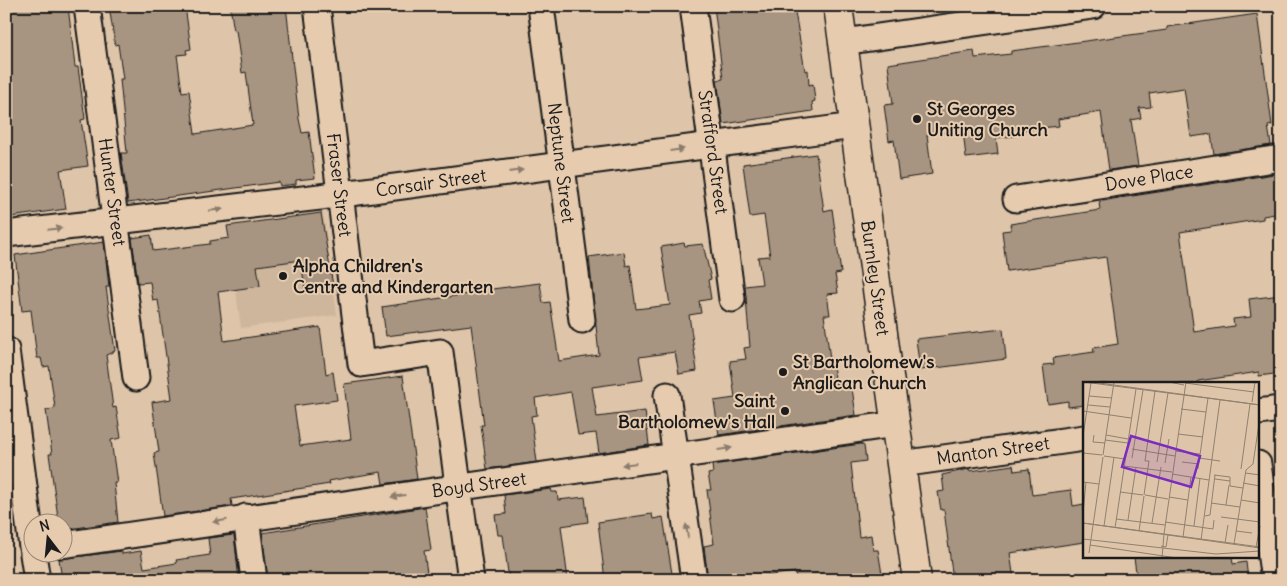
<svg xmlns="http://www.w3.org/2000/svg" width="1287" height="586" font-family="Delius,sans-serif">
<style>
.built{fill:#ceb69c}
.building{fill:#a89581;stroke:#1c1c1c}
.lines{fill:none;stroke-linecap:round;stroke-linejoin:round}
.minor-casing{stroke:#1c1c1c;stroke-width:29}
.secondary-casing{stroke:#1c1c1c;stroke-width:31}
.minor{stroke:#e6cbae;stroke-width:25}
.secondary{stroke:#e6cbae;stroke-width:28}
.oneway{fill:#8b7c6c}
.poi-dot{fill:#1c1c1c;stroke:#e6cbae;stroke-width:2}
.labels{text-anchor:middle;stroke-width:4;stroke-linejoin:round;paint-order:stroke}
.poi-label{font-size:18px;font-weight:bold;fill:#1c1c1c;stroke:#e6cbae;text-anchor:start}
.street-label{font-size:18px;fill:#1c1c1c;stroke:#e6cbae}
.inset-road{fill:none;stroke:#908170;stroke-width:1}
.view{fill:#7b2cbf;fill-opacity:0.15;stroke:#7b2cbf;stroke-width:2.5}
.inset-edge{fill:none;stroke:#1c1c1c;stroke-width:2.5}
</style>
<rect width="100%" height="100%" fill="#dec4a8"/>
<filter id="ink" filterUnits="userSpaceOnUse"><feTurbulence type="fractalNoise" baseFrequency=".02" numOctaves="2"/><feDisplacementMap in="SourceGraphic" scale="10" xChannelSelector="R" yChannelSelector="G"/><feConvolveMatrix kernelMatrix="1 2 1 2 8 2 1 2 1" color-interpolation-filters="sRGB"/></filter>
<g filter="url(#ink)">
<!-- built -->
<polygon class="built" points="323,213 337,315 241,328 227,226"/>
<!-- building -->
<g class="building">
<polygon points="6,6 68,6 75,67 78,67 85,119 81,120 88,166 60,170 66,209 10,217 6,189"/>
<polygon points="109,6 185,6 191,49 186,50 187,54 177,55 182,92 189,91 195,134 253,125 246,72 242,73 236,30 234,31 230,6 286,6 299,119 302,133 309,132 315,178 296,180 296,184 280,186 279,182 128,203 121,153 127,153 120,79 123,79 118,44 115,45"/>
<polygon points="714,6 794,6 805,71 808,70 809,85 813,84 815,101 812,102 813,111 723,124 717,80 723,79"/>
<polygon points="1257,14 1272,125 1268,126 1271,145 1214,154 1211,134 1191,137 1184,88 1149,93 1151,107 1139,108 1141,118 1131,120 1138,166 1109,170 1101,112 1058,119 1059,126 1022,130 1022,135 996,138 998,154 966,158 963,130 927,135 932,174 899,179 894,140 889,141 884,105 893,104 888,64 974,51 975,58 1011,54 1011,51 1167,30 1167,27"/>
<polygon points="816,154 824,211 832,209 841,273 835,274 838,293 827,294 830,315 824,315 831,366 833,366 836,384 851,382 856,415 719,435 714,401 735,398 730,361 746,359 744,348 750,347 745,286 762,284 758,257 770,256 764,215 750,217 743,164"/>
<polygon points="1281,173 1281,213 1263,216 1263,219 1180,232 1194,332 1234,326 1233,319 1251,317 1249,299 1281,295 1281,373 1259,376 1259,372 1198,381 1198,384 1084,384 1084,405 1068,407 1068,401 1048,404 1043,365 1054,364 1053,358 1094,352 1093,348 1118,344 1106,257 1007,271 1002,231 1011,230 1010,224 1100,210 1099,202 1113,199"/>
<polygon points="321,213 333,286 305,289 301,260 257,266 260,286 218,292 224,341 320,327 326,374 333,372 337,400 294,406 300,446 351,439 344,384 403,376 417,479 383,484 381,472 345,478 329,481 330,484 231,499 232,506 163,516 154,453 159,452 152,402 172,399 158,300 153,301 150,282 138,283 132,238 151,235 153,251 210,244 210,241 229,238 227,226"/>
<polygon points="104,242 109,287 106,287 115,351 106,355 113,408 116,407 121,438 111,440 117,483 114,483 118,522 62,530 62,524 59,524 49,454 52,454 46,410 54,409 55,407 49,366 43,367 41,358 37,358 31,310 22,311 15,255"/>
<polygon points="684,243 685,246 703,244 711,279 708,280 711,299 699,301 701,313 689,315 697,371 679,374 675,352 639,357 643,380 592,387 597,417 645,411 649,445 599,453 596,433 578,435 571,392 535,398 537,415 531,416 537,462 487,469 481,425 484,425 471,325 386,336 382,307 475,293 474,289 491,287 492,289 540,283 543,303 550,302 559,361 599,355 589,257 624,252 626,266 630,265 636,309 670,305 661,247"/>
<polygon points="1003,329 1006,359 920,370 916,339"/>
<polygon points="861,444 864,446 866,461 851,463 859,537 871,535 873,550 878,550 883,580 796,580 795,572 736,580 708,580 704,546 714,544 707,490 711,490 708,474 713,473 712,465"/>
<polygon points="1013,465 1014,471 1029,469 1032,495 1071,490 1073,506 1084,504 1084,542 1010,553 1014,580 953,580 944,510 941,510 938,492 944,491 942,475 969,469 970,471"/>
<polygon points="551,489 552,492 557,492 558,500 585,497 588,522 561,526 568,580 509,580 503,535 498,535 495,515 506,514 504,495"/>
<polygon points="425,507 431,550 424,551 428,580 268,580 262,533"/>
<polygon points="652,514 653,519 663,517 673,580 605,580 598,522"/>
<polygon points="234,535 239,580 62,580 59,559 122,551 122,554 141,551 144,568 177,563 176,560 210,555 208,538"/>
<polygon points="1134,557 1232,557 1233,564 1246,562 1248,580 1137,580"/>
</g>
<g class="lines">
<defs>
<g id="minor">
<polyline points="87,6 136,378"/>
<polyline points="317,6 361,364 440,352 471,580"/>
<polyline points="541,6 582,320"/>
<polyline points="693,6 732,299"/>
<polyline points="843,42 1093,6"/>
<polyline points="1016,199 1281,158"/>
<polyline points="6,234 320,197 854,126"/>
<polyline points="6,350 32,547"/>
<polyline points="667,395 694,580"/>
<polyline points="1258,412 1281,409"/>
<polyline points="901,464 1084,438"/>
<polyline points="1258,464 1274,580"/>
<polyline points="246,517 254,580"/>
<polyline points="62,545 896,424"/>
<polyline points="33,554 37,580"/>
</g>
<polyline id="secondary" points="838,6 917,580"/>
</defs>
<!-- minor casing -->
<use href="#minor" class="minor-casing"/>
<!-- secondary casing -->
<use href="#secondary" class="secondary-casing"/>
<!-- minor -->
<use href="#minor" class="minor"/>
<!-- secondary -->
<use href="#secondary" class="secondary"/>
</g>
<!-- one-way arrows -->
<defs><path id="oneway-solid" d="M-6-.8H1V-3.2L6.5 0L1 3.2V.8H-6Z" transform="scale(1.25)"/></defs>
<g class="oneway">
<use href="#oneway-solid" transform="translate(677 150) rotate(-8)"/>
<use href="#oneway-solid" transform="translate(516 171) rotate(-8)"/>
<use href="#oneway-solid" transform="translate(216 210) rotate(-7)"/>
<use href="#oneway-solid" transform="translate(55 229) rotate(-6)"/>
<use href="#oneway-solid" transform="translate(725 449) rotate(-8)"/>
<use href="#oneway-solid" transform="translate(629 464) rotate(172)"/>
<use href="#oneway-solid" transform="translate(398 496) rotate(172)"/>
<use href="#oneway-solid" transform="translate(220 521) rotate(171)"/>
<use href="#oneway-solid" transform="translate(687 531) rotate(-98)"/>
</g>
</g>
<!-- markers -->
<g class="poi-dot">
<circle cx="917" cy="119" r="5"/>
<circle cx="283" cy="276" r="5"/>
<circle cx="783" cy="372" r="5"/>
<circle cx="785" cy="411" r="5"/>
</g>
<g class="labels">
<!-- poi labels -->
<g class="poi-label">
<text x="927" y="115">St Georges<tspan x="927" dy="21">Uniting Church</tspan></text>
<text x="293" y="272">Alpha Children's<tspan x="293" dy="21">Centre and Kindergarten</tspan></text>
<text x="793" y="368">St Bartholomew's<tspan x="793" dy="21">Anglican Church</tspan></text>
<text x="775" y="407" text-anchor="end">Saint<tspan x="775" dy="21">Bartholomew's Hall</tspan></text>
</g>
<!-- street labels -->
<g class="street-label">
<text transform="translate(713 152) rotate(82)" y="6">Strafford Street</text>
<text transform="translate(561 163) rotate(83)" y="6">Neptune Street</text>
<text transform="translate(1149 178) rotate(-9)" y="6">Dove Place</text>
<text transform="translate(431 183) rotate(-8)" y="6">Corsair Street</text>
<text transform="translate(339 185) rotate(83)" y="6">Fraser Street</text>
<text transform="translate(112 192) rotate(82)" y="6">Hunter Street</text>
<text transform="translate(875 278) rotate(82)" y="6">Burnley Street</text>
<text transform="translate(993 451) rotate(-8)" y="6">Manton Street</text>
<text transform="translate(479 485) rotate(-8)" y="6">Boyd Street</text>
</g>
</g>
<!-- overview -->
<g transform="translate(1083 382)">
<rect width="176" height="176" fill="#dec4a8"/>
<path class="inset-road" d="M 1,0 L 177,23M 9,0 L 177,23M 86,0 L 101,3M 102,1 L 171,10M 6,14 L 29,16M 169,20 L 172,0M 5,23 L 27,25M 98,27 L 123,30M 0,29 L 48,36M 95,52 L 120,55M 11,53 L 10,60 L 22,61M 23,53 L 45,57M 0,54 L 8,1M 22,58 L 45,61M 49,67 L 92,74M 92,69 L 117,72M 0,71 L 19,73M 20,73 L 31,0M 21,74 L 42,77M 49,76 L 60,8M 116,76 L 137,79M 74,80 L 85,11M 99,80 L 116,82M 82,81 L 86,57M 41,84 L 89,90M 115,87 L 125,16M 158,87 L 167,22M 163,88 L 170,82 L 177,35M 162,91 L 177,93M 89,92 L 126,98M 131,93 L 147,95 L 147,104 L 160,106M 132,97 L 147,99M 0,100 L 16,102M 160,101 L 177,104M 37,110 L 60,113M 61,113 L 66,79 L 62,79 L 72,9M 62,113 L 85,117M 86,115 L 105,118M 158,118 L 177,121M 128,121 L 157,125M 143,123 L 146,103M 0,131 L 3,100M 122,134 L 127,133 L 132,93M 138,135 L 177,140M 33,137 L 82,143M 45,138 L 53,85M 82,140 L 130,147 L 131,138M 0,141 L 177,166M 0,141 L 177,165M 69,141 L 78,85M 21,144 L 31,75M 111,144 L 117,96M 32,146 L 53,7M 56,149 L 61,114M 153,149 L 169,151M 81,152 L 103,0M 100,155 L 108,95M 0,157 L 133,172 L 177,169M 118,158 L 137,18M 142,161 L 145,143M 151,162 L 163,88M 7,163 L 94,176M 78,164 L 83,165 L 85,153M 173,165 L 177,144M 6,171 L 20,75M 79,176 L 81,152"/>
<path class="view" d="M 48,54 L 117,74 L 108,105 L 39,85 Z"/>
<rect width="176" height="176" class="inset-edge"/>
</g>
<!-- margin -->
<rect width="1287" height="586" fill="none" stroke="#e6cbae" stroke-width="25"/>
<rect x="12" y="12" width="1262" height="561" fill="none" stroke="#1c1c1c" stroke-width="2" filter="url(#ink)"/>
<!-- north arrow -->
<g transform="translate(48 538) rotate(344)"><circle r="24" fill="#e6cbae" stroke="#958574"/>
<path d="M0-4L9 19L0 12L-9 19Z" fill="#1c1c1c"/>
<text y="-8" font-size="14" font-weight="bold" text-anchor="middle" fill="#1c1c1c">N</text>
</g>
</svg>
